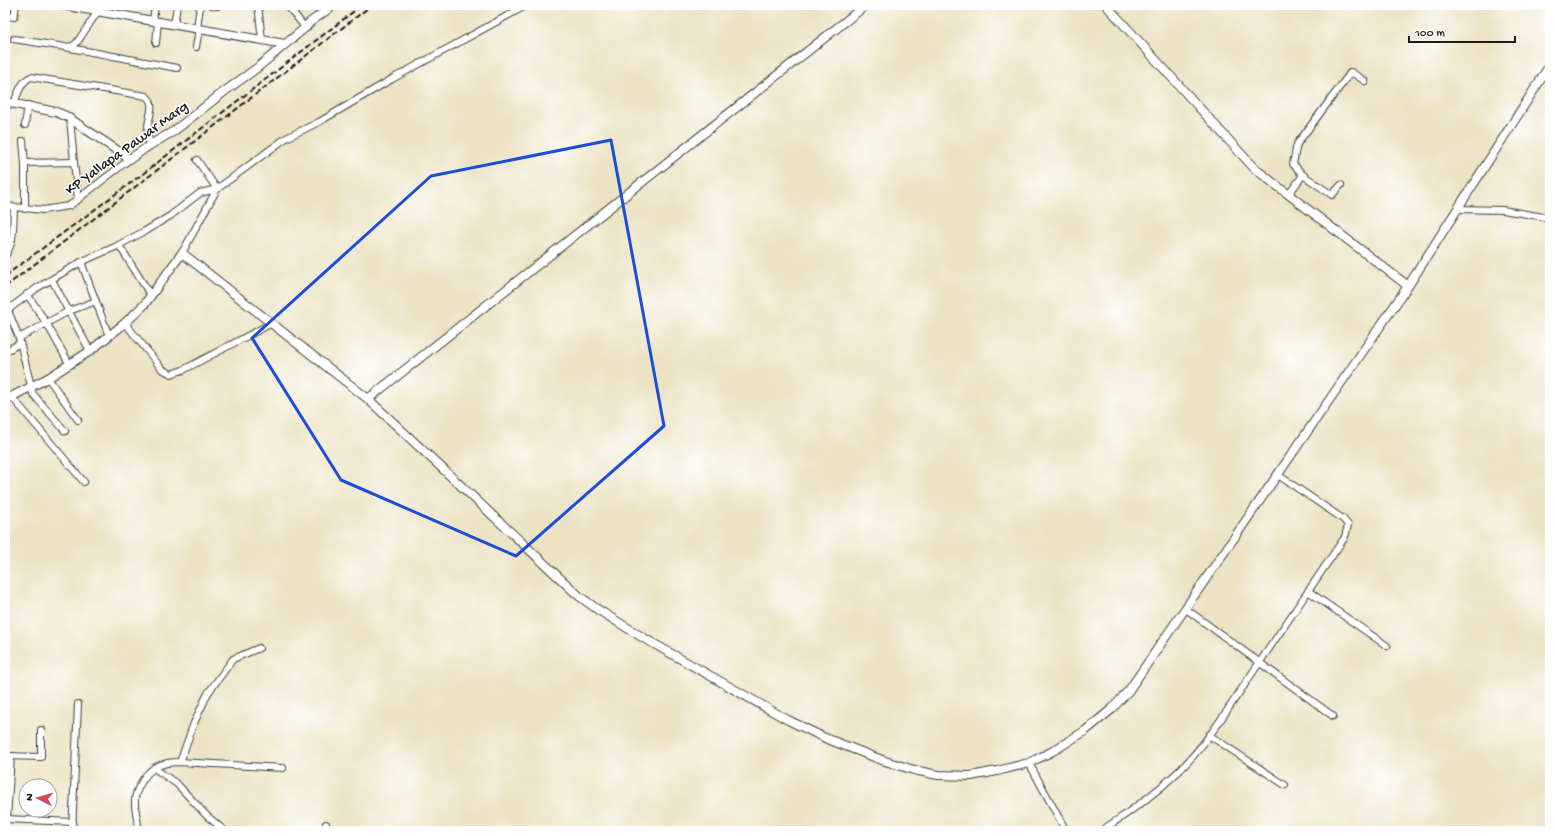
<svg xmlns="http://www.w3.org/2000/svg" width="1555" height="836" font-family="'Gochi Hand',sans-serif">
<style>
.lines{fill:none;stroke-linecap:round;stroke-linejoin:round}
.street-casing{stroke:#3b3a35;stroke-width:8}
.secondary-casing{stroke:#3b3a35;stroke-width:10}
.street{stroke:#fff;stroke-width:6}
.secondary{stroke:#fff;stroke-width:8}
.rail{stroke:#1c1c1c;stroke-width:2;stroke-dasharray:6 3;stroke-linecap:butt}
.marked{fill:none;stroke:#1d4ed8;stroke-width:3;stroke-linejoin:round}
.labels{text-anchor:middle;stroke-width:3;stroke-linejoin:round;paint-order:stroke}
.street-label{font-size:15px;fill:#1c1c1c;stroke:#fff}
</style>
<rect width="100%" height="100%" fill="#fff"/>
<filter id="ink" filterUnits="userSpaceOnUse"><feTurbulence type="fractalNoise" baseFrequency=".025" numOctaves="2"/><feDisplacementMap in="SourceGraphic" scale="8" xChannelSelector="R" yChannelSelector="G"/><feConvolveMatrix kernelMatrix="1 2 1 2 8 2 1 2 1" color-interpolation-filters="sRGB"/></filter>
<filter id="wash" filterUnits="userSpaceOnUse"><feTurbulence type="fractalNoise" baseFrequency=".012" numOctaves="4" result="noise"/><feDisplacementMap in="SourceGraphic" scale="16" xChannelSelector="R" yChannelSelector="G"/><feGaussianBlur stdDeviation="0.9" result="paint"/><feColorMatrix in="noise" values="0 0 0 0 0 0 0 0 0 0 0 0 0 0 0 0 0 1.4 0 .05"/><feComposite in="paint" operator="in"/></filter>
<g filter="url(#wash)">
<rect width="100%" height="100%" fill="#ece3c4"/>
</g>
<g filter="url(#ink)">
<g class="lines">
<defs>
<g id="street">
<polyline points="212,5 217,6"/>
<polyline points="258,5 262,40"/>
<polyline points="287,5 303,25"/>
<polyline points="5,15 14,17 16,5"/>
<polyline points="153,21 155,5"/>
<polyline points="174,25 177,5"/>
<polyline points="197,29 200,5"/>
<polyline points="14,39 65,47 73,46 78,41 102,5"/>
<polyline points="156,43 158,22"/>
<polyline points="65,47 177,68"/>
<polyline points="196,47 199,29"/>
<path d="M 14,103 C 18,94 21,81 31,77 L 146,96 C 156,103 149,116 148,126 C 147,132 148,138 150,145"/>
<polyline points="70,119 74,162"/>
<polyline points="25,125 28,105"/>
<polyline points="23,141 25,164 25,209"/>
<polyline points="197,160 217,189"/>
<polyline points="25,163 74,162 78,200"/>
<polyline points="1341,185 1332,195 1303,175 1293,164 1297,144 1351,72 1365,81"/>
<polyline points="1289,194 1303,175"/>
<polyline points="5,206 43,210 69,206 130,159"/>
<polyline points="1458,209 1503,210 1550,218"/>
<polyline points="119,245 151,296"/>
<polyline points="182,253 217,189"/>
<path d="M 5,256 C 15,243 13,223 14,208"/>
<polyline points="81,262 109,336"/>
<polyline points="52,280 90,351"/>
<polyline points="27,294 47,324 70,365"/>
<polyline points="8,310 19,338 33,394 65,431"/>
<polyline points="5,312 37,288 81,262 115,247 145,231 170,216 200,193 217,189 286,138 319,122 392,79 527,5"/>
<polyline points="125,323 162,369 171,374 183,370 272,323"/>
<polyline points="19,338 69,311 96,301"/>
<polyline points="5,352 20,343"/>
<polyline points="48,378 78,420"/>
<polyline points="12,397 84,482"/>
<polyline points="1308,591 1387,646"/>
<polyline points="1186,609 1333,716"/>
<polyline points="1209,735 1285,785"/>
<polyline points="5,756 41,757 41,730"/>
<polyline points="180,762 194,723 208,693 233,659 259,648"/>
<polyline points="1029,763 1066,831"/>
<polyline points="154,768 177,784 207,816 225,831"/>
<polyline points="5,819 73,822"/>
<polyline points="7,819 11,756"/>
<polyline points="326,824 326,831"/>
<polyline points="72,831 78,704"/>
<path d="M 138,831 C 139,821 134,810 135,800 C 135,795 137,790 140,785 C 148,767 162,762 180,762 L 283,768"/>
<path d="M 1101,831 C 1129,813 1156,793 1180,770 C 1207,743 1228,709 1249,678 C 1281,631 1313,584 1345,537 L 1348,525 L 1343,519 L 1278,475"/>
</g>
<g id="secondary">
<polyline points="62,5 285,44"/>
<polyline points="1106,5 1254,168 1408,286"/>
<polyline points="5,102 56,112 66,116 130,159 150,145 174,131 225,91 257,68 306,27 309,23 334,5"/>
<polyline points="368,399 866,5"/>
<polyline points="5,400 48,378 90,351 125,323 144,305 182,253 368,399 579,596 597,609 642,637 788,720 825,738 882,760 914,770 938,775 971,776 997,771 1029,763 1053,751 1085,731 1112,709 1129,690 1408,286 1550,65"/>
</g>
</defs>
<!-- street casing -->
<use href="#street" class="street-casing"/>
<!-- secondary casing -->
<use href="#secondary" class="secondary-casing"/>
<!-- street -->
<use href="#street" class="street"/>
<!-- secondary -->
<use href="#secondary" class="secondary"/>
<!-- rail -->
<g class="rail">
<polyline points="5,276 144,173 362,5"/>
<polyline points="5,287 372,5"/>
</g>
</g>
</g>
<!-- marked area -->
<path class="marked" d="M 611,140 L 664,426 L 516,556 L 341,480 L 252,338 L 431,176 Z"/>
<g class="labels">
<!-- street labels -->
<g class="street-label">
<text transform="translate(126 147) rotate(-36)" y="5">KP Yallapa Pawar Marg</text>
</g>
</g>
<!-- margin -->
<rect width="1555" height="836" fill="none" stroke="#fff" stroke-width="20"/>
<!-- north arrow -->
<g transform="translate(38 798) rotate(276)"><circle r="19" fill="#ffffff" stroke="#a4a4a4"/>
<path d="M0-3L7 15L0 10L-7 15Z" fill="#d1495b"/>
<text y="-6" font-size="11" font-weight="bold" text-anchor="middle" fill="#1c1c1c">N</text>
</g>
<!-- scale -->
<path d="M1409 36v6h106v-6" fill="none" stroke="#1c1c1c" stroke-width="2"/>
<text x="1415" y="36" font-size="12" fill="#1c1c1c" stroke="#ffffff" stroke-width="3" paint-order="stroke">100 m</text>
</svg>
